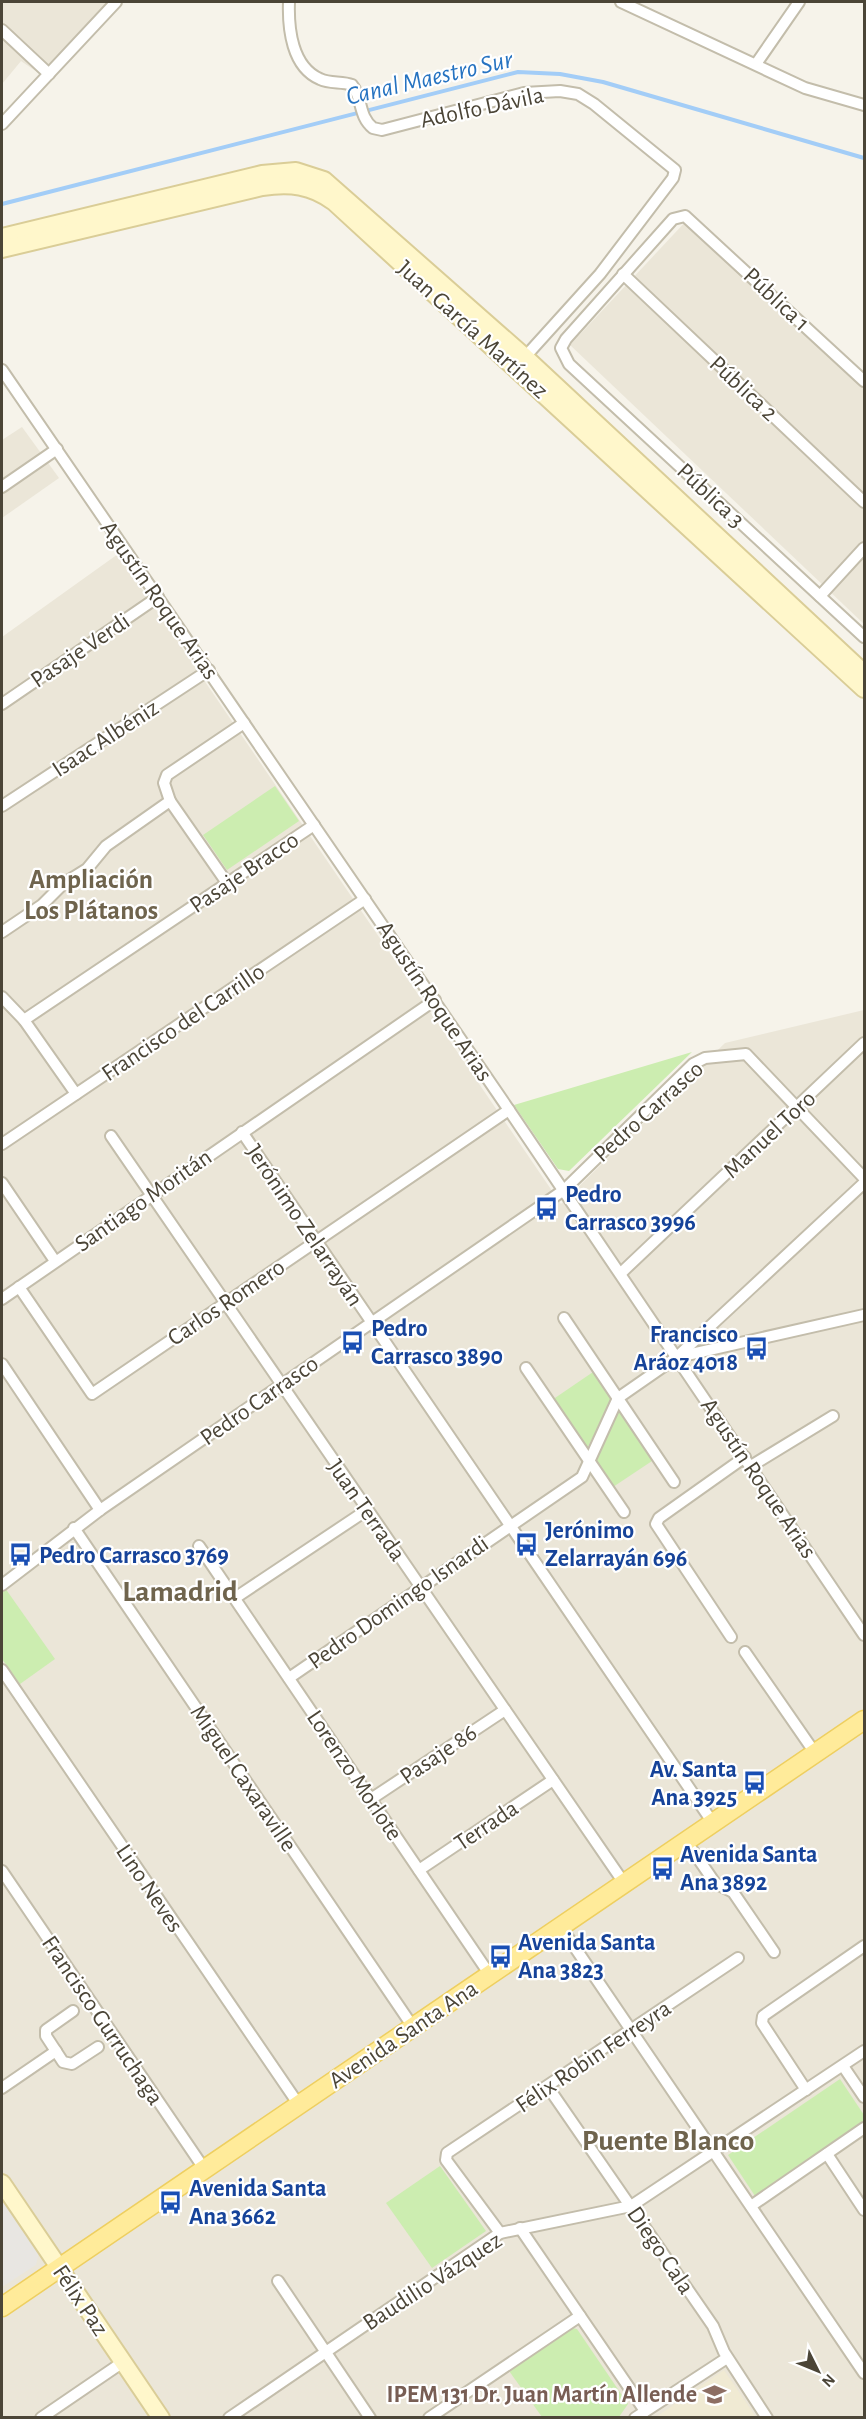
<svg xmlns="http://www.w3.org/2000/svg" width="866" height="2419" font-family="'Alegreya Sans',sans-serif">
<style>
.residential{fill:#ebe6d8}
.education{fill:#f0ead3}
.green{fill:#ccedb0}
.parking{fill:#e8e6e2}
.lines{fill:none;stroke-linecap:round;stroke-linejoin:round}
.stream{stroke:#a3cdf7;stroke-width:4}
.minor-casing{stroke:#c3bdab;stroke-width:14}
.secondary-casing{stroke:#dacd97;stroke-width:20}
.primary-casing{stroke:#eecf60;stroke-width:21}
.minor{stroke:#fff;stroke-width:10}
.secondary{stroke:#fff7cb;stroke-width:16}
.primary{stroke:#ffeb9a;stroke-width:18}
.labels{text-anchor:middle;stroke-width:4.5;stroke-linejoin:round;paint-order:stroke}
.street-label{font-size:24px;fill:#4b4537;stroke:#fff}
.transit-label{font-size:24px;font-weight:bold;fill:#164399;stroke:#fff;text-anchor:start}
.education-label{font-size:24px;font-weight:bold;fill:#785e54;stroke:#fff;text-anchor:end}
.water-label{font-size:26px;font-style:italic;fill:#2673c1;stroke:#fff}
.quarter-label{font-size:27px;font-weight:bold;fill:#6f644d;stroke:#fff}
.district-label{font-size:30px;font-weight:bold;fill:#6f644d;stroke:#fff}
</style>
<rect width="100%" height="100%" fill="#f6f3ea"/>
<!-- residential -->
<g class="residential">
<polygon points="2,2 109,2 40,74 21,61 2,84"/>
<polygon points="688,219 864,385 864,624 570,345"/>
<polygon points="22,427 59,478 2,518 2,440"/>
<polygon points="118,554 561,1204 725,1043 864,1010 864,2417 2,2417 2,637"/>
</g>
<!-- education -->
<polygon class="education" points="724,2370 756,2417 656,2417"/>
<!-- green -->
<g class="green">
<polygon points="275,786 299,821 227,870 203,835"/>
<polygon points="692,1052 569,1171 558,1169 514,1105"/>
<polygon points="596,1370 612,1397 587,1449 552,1400"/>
<polygon points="620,1406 655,1459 613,1487 595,1461"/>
<polygon points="5,1588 55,1659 20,1684 2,1659 2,1591"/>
<polygon points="840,2079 864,2115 864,2121 755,2196 728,2155"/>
<polygon points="440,2166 486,2231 432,2268 386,2203"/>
<polygon points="569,2327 577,2329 628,2404 619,2417 542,2417 507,2368"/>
</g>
<!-- parking -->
<polygon class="parking" points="2,2197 39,2252 36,2265 2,2287"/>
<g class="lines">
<!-- stream -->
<polyline class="stream" points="2,204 518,72 560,74 603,82 864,158"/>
<defs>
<g id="minor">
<path d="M 289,2 C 288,29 292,67 320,79 C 330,84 342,81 352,85 C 363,98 358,116 373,128 L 382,130 L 524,93 L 560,91 L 578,94 L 594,104 L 675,170 L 673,178 L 600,274 L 525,357"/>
<polyline points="621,2 805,88 864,105"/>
<polyline points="2,30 49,74"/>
<polyline points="756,64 799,2"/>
<polyline points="2,124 116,2"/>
<polyline points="623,274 864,502"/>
<polyline points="2,370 509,1110 864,1635"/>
<polyline points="864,381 685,216 673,219 566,339 561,348 569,364 864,637"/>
<polyline points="2,487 57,449"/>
<polyline points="820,596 864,548"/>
<polyline points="2,704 158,597"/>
<polyline points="170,801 227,883"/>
<polyline points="2,806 209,670"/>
<polyline points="2,932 42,905 63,884 87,869 106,846 170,801 164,783 167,775 244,723"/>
<polyline points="2,997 24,1020 76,1094"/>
<polyline points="24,1020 314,825"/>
<polyline points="242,1132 713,1823"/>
<polyline points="111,1136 624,1883"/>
<polyline points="2,1144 365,899"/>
<polyline points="2,1183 55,1261"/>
<polyline points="621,1273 864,1043"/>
<polyline points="19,1287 92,1394 509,1110"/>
<polyline points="2,1299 435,1000"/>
<polyline points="564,1318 674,1482"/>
<polyline points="678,1357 864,1315"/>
<polyline points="2,1364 100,1510"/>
<polyline points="526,1368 624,1512"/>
<polyline points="751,1466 833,1416"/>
<polyline points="74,1528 413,2027"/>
<polyline points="199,1546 490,1975"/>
<polyline points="2,1585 100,1510 564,1190 693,1064 705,1058 746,1054 864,1178"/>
<polyline points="235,1598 367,1510"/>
<polyline points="731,1637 656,1524 659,1518 745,1457"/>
<polyline points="745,1652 815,1753"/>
<polyline points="2,1670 299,2105"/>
<polyline points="289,1678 582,1477 618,1398 677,1357 864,1183"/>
<polyline points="371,1799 505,1710"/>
<polyline points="686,1841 715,1883 733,1892 774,1952"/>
<polyline points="419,1870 553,1780"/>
<polyline points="2,1871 205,2170"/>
<polyline points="561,1927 864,2373"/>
<polyline points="73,2011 46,2030 46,2036 63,2062 72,2064 98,2047"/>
<polyline points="843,2066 864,2097"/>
<polyline points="548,2087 713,2326 724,2352 767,2418"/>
<polyline points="2,2088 56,2051"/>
<polyline points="806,2090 762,2023 763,2016 864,1946"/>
<polyline points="827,2154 864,2210"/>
<polyline points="751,2206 864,2128"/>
<polyline points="520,2228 645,2411"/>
<polyline points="500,2233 446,2160 447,2153 738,1958"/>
<polyline points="278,2281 370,2418"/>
<polyline points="41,2418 123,2362"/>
<polyline points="229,2418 500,2233 631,2206 864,2051"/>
<polyline points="429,2418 580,2316"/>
<polyline points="635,2418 727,2358"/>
</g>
<g id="secondary">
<polyline points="2,237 262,174 296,171 324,180 525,357 864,673"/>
<path d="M 2,249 L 262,187 C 290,183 311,185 334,202 L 864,689"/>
<polyline points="2,2183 161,2418"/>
</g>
<polyline id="primary" points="2,2307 864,1720"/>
</defs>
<!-- minor casing -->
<use href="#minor" class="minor-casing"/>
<!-- secondary casing -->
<use href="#secondary" class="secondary-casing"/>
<!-- primary casing -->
<use href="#primary" class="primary-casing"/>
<!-- minor -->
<use href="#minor" class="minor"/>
<!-- secondary -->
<use href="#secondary" class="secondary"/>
<!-- primary -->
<use href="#primary" class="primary"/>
</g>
<!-- icons -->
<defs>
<symbol id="bus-bare" viewBox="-9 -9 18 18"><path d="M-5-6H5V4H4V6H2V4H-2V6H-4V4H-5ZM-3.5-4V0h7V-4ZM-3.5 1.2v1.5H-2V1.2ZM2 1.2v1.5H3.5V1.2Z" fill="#1a4fb4" stroke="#fff" stroke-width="2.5" paint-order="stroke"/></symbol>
<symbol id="school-bare" viewBox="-9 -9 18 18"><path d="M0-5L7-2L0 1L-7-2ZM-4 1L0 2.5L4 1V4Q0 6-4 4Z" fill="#8d6e63" stroke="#fff" stroke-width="2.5" paint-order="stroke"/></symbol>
</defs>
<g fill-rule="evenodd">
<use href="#bus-bare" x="530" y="1192" width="33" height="33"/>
<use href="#bus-bare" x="336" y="1326" width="33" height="33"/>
<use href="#bus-bare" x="740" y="1332" width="33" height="33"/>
<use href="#bus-bare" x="510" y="1528" width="33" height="33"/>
<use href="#bus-bare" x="4" y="1538" width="33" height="33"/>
<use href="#bus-bare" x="738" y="1766" width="33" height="33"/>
<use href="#bus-bare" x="646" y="1852" width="33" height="33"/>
<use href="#bus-bare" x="484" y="1940" width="33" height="33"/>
<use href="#bus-bare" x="154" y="2186" width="33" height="33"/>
<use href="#school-bare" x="698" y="2378" width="33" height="33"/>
</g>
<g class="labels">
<!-- street labels -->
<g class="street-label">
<text transform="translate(482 107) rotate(-12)" y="8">Adolfo Dávila</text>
<text transform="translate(777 299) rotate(43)" y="8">Pública 1</text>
<text transform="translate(473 329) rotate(42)" y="8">Juan García Martínez</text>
<text transform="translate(744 388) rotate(43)" y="8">Pública 2</text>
<text transform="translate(711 495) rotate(43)" y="8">Pública 3</text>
<text transform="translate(160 600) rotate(55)" y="8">Agustín Roque Arias</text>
<text transform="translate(80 650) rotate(-34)" y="8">Pasaje Verdi</text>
<text transform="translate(105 738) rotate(-33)" y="8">Isaac Albéniz</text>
<text transform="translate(244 872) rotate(-34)" y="8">Pasaje Bracco</text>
<text transform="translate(435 1001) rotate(56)" y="8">Agustín Roque Arias</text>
<text transform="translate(183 1022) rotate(-34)" y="8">Francisco del Carrillo</text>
<text transform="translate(648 1111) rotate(-42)" y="8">Pedro Carrasco</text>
<text transform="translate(769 1134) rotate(-43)" y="8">Manuel Toro</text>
<text transform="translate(143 1200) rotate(-35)" y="8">Santiago Moritán</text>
<text transform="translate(305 1225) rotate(56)" y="8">Jerónimo Zelarrayán</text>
<text transform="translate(226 1302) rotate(-34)" y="8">Carlos Romero</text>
<text transform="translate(259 1400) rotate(-35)" y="8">Pedro Carrasco</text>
<text transform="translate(759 1478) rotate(56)" y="8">Agustín Roque Arias</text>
<text transform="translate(367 1510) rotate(55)" y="8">Juan Terrada</text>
<text transform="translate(398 1602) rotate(-35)" y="8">Pedro Domingo Isnardi</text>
<text transform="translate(438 1754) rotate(-34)" y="8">Pasaje 86</text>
<text transform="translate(355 1775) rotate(56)" y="8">Lorenzo Morlote</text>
<text transform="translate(244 1778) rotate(56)" y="8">Miguel Caxaraville</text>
<text transform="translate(486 1825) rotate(-34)" y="8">Terrada</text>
<text transform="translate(150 1888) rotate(56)" y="8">Lino Neves</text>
<text transform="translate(103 2020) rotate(56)" y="8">Francisco Gurruchaga</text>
<text transform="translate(403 2034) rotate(-34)" y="8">Avenida Santa Ana</text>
<text transform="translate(593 2056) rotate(-34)" y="8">Félix Robin Ferreyra</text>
<text transform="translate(661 2250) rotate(56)" y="8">Diego Cala</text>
<text transform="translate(432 2281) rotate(-33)" y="8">Baudilio Vázquez</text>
<text transform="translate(81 2300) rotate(56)" y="8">Félix Paz</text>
</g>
<!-- transit labels -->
<g class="transit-label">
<text x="565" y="1202">Pedro<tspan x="565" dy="28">Carrasco 3996</tspan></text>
<text x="371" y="1336">Pedro<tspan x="371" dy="28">Carrasco 3890</tspan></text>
<text x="738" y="1342" text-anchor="end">Francisco<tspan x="738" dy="28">Aráoz 4018</tspan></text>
<text x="545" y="1538">Jerónimo<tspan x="545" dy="28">Zelarrayán 696</tspan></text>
<text x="39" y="1563">Pedro Carrasco 3769</text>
<text x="737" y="1777" text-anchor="end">Av. Santa<tspan x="737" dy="28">Ana 3925</tspan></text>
<text x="680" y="1862">Avenida Santa<tspan x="680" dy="28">Ana 3892</tspan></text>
<text x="518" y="1950">Avenida Santa<tspan x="518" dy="28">Ana 3823</tspan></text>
<text x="189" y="2196">Avenida Santa<tspan x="189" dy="28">Ana 3662</tspan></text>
</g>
<!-- education labels -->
<g class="education-label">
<text x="697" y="2402">IPEM 131 Dr. Juan Martín Allende</text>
</g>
<!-- water labels -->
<g class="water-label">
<text transform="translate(429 77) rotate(-13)" y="9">Canal Maestro Sur</text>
</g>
<!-- quarter labels -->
<g class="quarter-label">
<text x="91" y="888">Ampliación<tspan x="91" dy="31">Los Plátanos</tspan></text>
</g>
<!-- district labels -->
<g class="district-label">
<text x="180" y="1601">Lamadrid</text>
<text x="668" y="2150">Puente Blanco</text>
</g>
</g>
<!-- border -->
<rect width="866" height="2419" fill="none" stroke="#4b4537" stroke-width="6"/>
<!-- north arrow -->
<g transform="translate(818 2371) rotate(133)" stroke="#ffffff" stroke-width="4.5" paint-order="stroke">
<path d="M0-4.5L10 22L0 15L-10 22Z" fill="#4b4537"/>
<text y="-9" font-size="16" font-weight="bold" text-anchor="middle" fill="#4b4537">N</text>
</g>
</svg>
